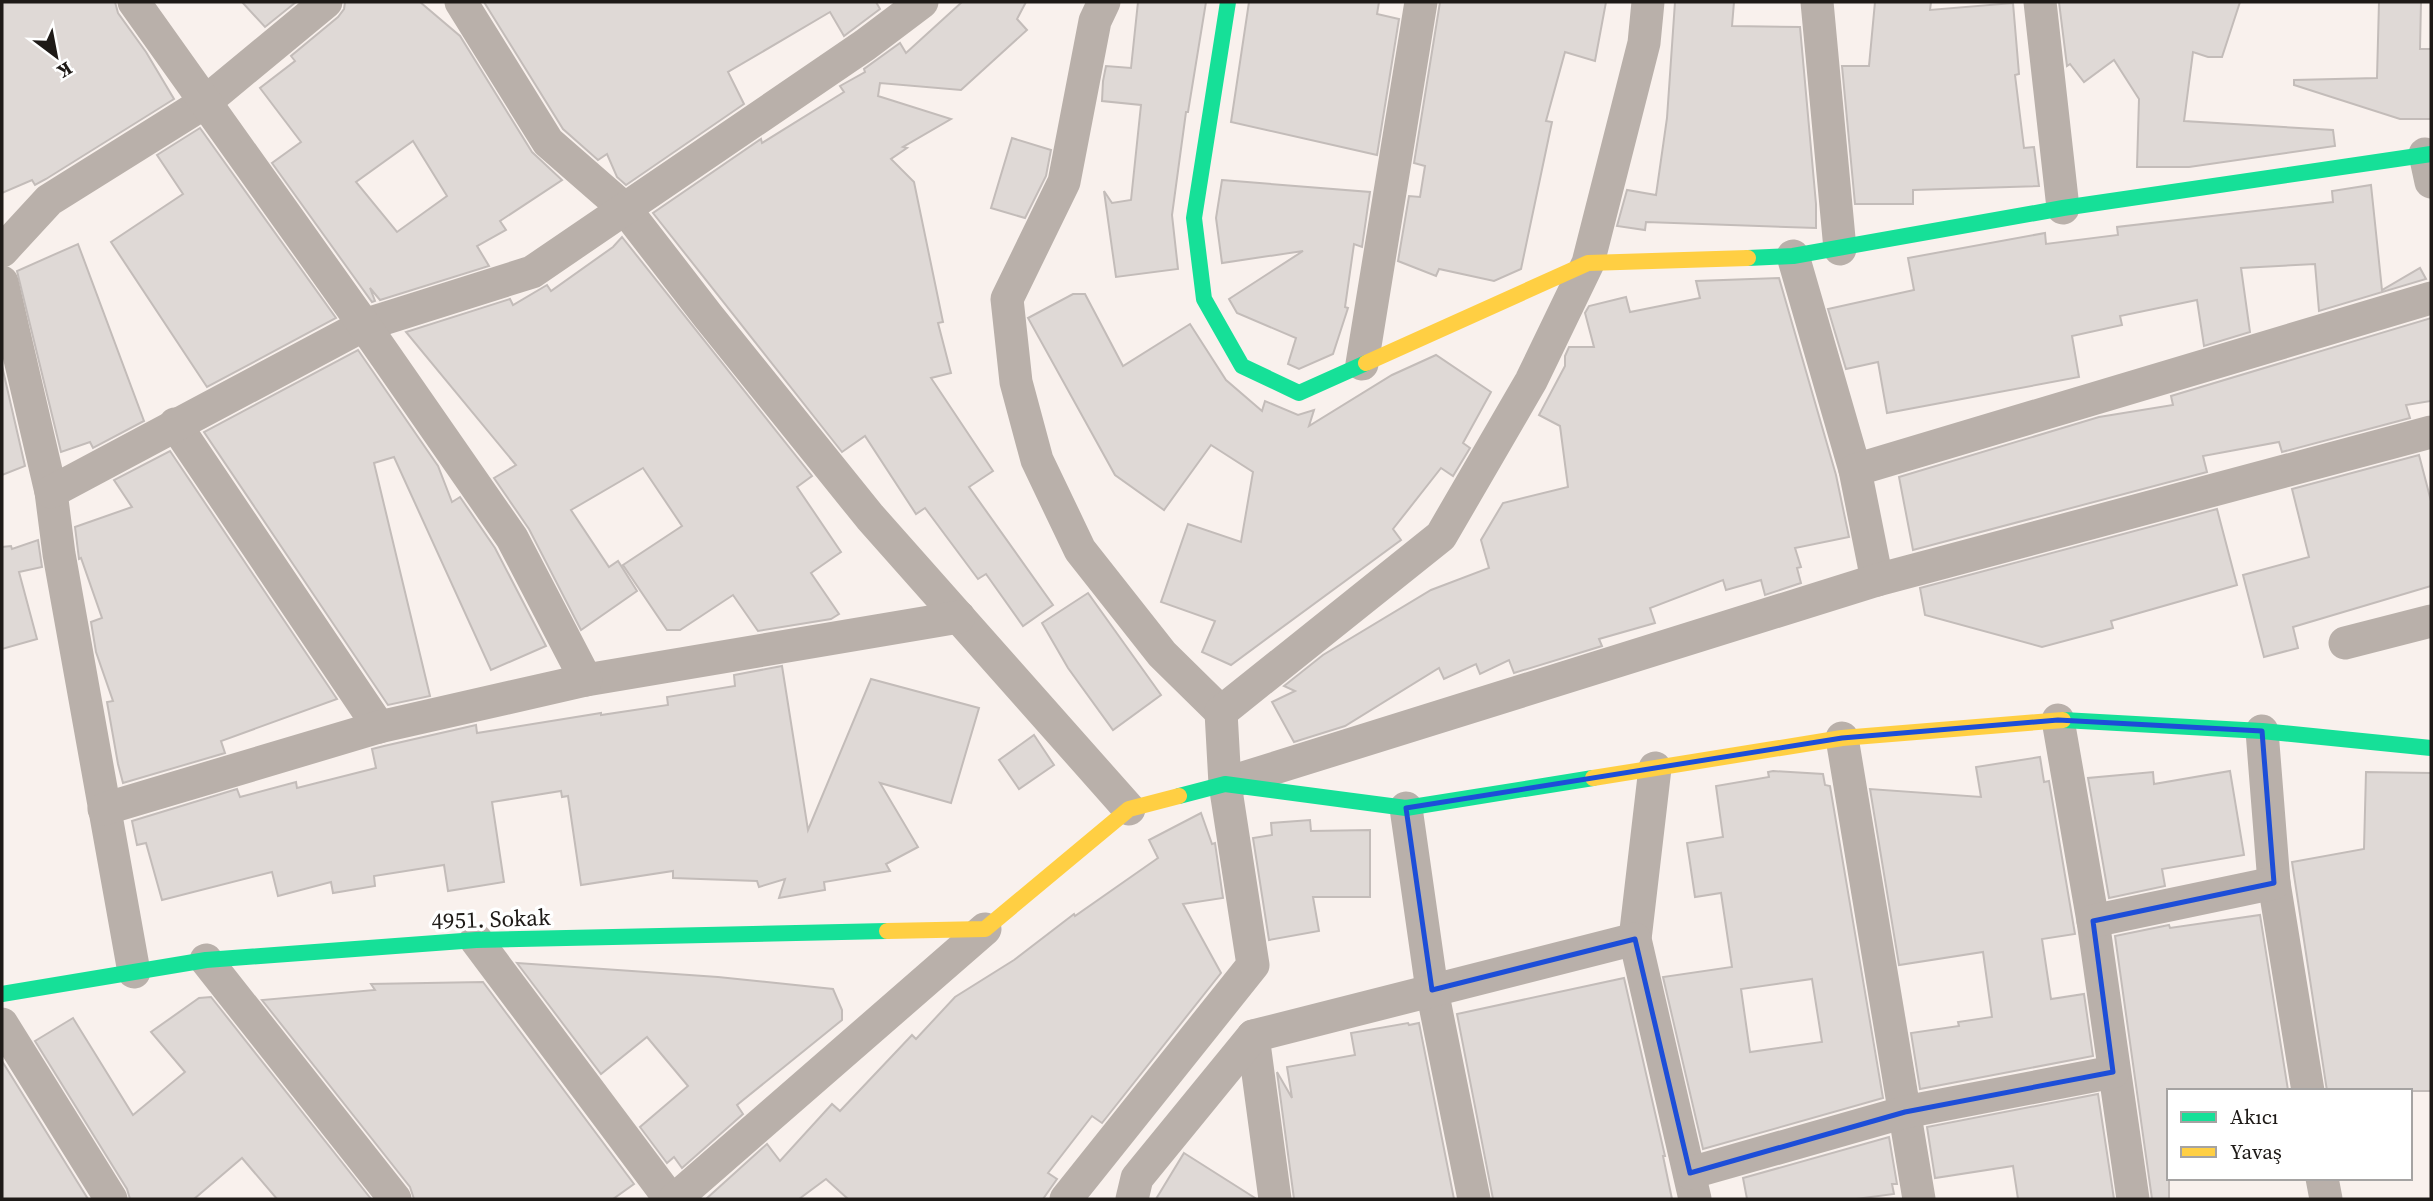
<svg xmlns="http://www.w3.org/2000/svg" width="2433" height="1201" font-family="'Source Serif 4',serif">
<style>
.building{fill:#dfd9d6;stroke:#c3bcb9;stroke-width:2;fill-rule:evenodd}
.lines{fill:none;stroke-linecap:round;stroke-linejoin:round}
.street{stroke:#b9b0aa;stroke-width:33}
.fast{stroke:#16e098;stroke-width:16}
.slow{stroke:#ffcf43;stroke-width:16}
.marked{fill:none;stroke:#1d4ed8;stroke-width:5;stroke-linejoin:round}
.labels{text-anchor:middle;stroke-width:7;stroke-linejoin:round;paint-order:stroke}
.street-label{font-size:23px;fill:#1e1a17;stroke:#fff}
</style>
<rect width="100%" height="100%" fill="#f9f1ed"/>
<!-- building -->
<g class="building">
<polygon points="2,2 115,2 118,13 146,52 174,99 46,179 35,185 32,180 2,193"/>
<polygon points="242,2 296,2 265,27"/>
<path d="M 345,2 L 420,2 L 460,36 L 532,152 L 562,180 L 500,221 L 506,230 L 477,246 L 489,266 L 380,300 L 370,288 L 375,301 L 372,302 L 272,163 L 301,142 L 260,88 L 295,61 L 291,56 L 338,17 L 344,9 ZM 413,141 L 447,196 L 397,232 L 356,182 Z"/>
<polygon points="484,2 876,2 880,9 844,36 830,12 728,72 744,104 626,185 617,177 607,154 598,160 563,129"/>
<polygon points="962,2 1026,2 1017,19 1027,30 961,90 880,83 878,96 951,119 903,147 907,148 891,159 914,182 943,322 938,323 951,373 931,378 993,471 969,487 1053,605 1023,626 986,574 978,579 925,508 916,514 865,436 842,452 653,213 761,139 762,143 844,92 840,86 865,72 864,69 900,43 906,53"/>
<polygon points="1138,2 1206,2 1188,112 1186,112 1172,215 1178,269 1116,277 1104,191 1112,203 1131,200 1141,105 1102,101 1103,81 1106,66 1131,68"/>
<polygon points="1249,2 1379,2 1377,14 1399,19 1377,155 1231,122"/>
<polygon points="1440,2 1606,2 1595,61 1565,52 1546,121 1552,122 1521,269 1494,281 1439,269 1436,276 1398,261 1409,196 1420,197 1425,166 1414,163"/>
<polygon points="1675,2 1734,2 1732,26 1800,27 1816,204 1816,228 1646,222 1645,230 1617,226 1627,190 1656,195 1667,118"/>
<polygon points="1875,2 1931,2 1930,10 2013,3 2019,74 2015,75 2024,148 2034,147 2039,186 1913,190 1913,204 1855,204 1842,66 1869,66"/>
<polygon points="2059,2 2240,2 2222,57 2208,57 2193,52 2184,121 2333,130 2335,146 2189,167 2137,167 2139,99 2114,60 2084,82 2070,64 2067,66"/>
<polygon points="2379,2 2421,2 2420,49 2431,49 2431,119 2400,119 2294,85 2294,80 2377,78"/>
<polygon points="200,128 336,318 207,387 111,242 183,194 157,155"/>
<polygon points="1012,138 1051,150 1046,176 1025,218 991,208"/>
<polygon points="1222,180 1370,192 1362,247 1354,244 1345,307 1348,308 1333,354 1299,369 1288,364 1296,338 1237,313 1229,299 1303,251 1222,263 1216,218"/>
<polygon points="2371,185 2382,290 2420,268 2426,279 2319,311 2315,264 2241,268 2250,332 2204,346 2197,300 2120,316 2122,325 2072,336 2079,377 1887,413 1878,362 1846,369 1828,309 1914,290 1908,258 2045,233 2046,244 2118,235 2117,227 2333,202 2332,191"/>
<polygon points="622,237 812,476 797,487 841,552 811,573 839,614 831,619 758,631 733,595 680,630 667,630 623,565 682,526 643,468 571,510 609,567 618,561 637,591 581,630 529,529 494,478 516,465 406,332 510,299 513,305 547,285 551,291 613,247"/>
<polygon points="78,244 144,421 93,448 90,442 61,452 17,271"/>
<polygon points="1779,278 1836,475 1849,537 1795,548 1801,567 1797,568 1801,583 1765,595 1761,580 1726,590 1723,580 1650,608 1655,623 1599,639 1602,646 1514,673 1509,660 1480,674 1476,664 1444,679 1439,668 1345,726 1294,742 1272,702 1295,691 1284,686 1323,655 1431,590 1489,568 1481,540 1503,503 1568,487 1560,426 1539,415 1565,366 1565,356 1569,347 1594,347 1585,313 1589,306 1626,297 1630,312 1700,298 1696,281"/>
<polygon points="1073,294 1085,294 1123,366 1190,324 1226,380 1262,411 1265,401 1298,415 1314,410 1309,426 1392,375 1436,355 1491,392 1463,443 1470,448 1453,476 1441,468 1393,529 1401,540 1231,665 1202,652 1215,621 1161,602 1188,524 1241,542 1253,472 1211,445 1164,510 1115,475 1028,318"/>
<polygon points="2431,318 2431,401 2406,405 2410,418 2282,452 2279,442 2203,456 2207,472 1913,550 1899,477 2099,417 2173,405 2171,396"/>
<polygon points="358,350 438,466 452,502 460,497 495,548 546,646 491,670 394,457 374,463 430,696 388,705 204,432"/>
<polygon points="2,366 25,466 2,475"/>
<polygon points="170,451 337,699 221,741 225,753 123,783 118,764 107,702 113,701 96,652 91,622 102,618 81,558 79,559 75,527 132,507 114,480"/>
<polygon points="2419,455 2431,501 2431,586 2293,627 2298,648 2264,657 2243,575 2309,557 2292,489"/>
<polygon points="2217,509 2237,585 2111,621 2113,628 2042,647 1925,615 1920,588"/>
<polygon points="38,540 42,567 19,572 37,639 2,649 2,547 11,546 12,549"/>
<polygon points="1088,593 1161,695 1113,730 1068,668 1042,623"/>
<polygon points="782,666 808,830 871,679 979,708 951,803 880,783 918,847 886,864 890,871 824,882 825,890 779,898 785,879 759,887 757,881 673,878 673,871 581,885 568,796 562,797 561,791 492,802 504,882 448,891 444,865 374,876 375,886 333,893 331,882 278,896 272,872 162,900 146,843 137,845 132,821 237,789 240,797 296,782 297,788 376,768 372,749 384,746 476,725 477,733 601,713 601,715 668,705 667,697 735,686 734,675"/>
<polygon points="1034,735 1054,765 1019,789 999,760"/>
<polygon points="2040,757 2044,782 2049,781 2075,934 2042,939 2051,999 2084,994 2093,1056 1920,1089 1911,1033 1959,1026 1958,1022 1992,1017 1983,952 1899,965 1870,789 1981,797 1976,767"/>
<path d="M 1773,771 L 1823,774 L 1825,785 L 1830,786 L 1883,1098 L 1703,1149 L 1663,977 L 1732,967 L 1721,893 L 1695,897 L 1687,843 L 1723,837 L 1716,786 L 1769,777 L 1768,772 ZM 1812,979 L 1822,1042 L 1750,1052 L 1741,989 Z"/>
<polygon points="2230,771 2244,855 2162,869 2165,886 2109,898 2088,778 2153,772 2154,784"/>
<polygon points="2366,772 2431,773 2431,1091 2327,1091 2292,862 2364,849"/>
<polygon points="1201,813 1212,844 1215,843 1223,898 1183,904 1221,973 1102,1123 1092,1116 1048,1173 1057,1179 1043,1199 848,1199 826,1179 799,1199 706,1199 767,1144 780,1161 832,1104 840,1111 912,1035 916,1039 955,997 1014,960 1074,914 1075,916 1158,858 1149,840"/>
<polygon points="1310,820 1311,831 1370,830 1370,897 1313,897 1319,931 1269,940 1253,838 1272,835 1271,823"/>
<polygon points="2260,915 2288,1090 2169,1091 2169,1199 2152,1199 2115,936 2169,925 2170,928"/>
<polygon points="517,963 718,977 833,989 842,1010 842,1020 737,1105 743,1114 682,1168 674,1157 667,1163 640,1127 688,1086 647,1037 601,1074"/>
<polygon points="1624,978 1665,1156 1663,1156 1672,1199 1493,1199 1457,1014"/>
<polygon points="483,982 634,1184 613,1199 414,1199 410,1187 262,1000 375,990 371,984"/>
<polygon points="211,997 371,1199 277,1199 242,1158 194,1199 130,1199 127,1189 35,1041 73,1018 133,1115 185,1072 151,1032 199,998"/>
<polygon points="1408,1023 1409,1025 1419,1023 1454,1199 1294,1199 1277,1072 1292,1098 1287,1067 1355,1055 1351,1033"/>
<polygon points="2,1061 88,1199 2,1199"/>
<polygon points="2098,1094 2114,1199 2018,1199 2013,1166 1935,1178 1927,1127"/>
<polygon points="1889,1137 1897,1184 1892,1184 1894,1194 1856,1199 1747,1199 1743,1178"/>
<polygon points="1184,1153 1255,1198 1256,1199 1156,1199"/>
</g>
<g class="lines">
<!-- street -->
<g class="street">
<polyline points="461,2 548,142 626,210 708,316 870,517 1129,809"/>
<polyline points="1104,2 1095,21 1064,182 1007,299 1016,382 1037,460 1080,550 1162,654 1221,712"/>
<polyline points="1817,2 1840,249"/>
<polyline points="2040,2 2063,208"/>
<polyline points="2425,154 2431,182"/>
<polyline points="2,251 49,200 204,103 326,2"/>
<polyline points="1793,256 1855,470"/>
<polyline points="2,282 51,492 59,554 134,972"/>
<polyline points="1362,364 1421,2"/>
<polyline points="175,424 379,727"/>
<polyline points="51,492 364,325 532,272 865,45 922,2"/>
<polyline points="1877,580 1855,470 2431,298"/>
<polyline points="2345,643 2431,621"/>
<polyline points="586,680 959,617"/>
<polyline points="2058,720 2093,921 2133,1199"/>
<polyline points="2262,731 2274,883 2308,1091"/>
<polyline points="1842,738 1919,1199"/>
<polyline points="1655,768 1635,939 1695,1199"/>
<polyline points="1227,783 1877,580 2431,432"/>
<polyline points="1406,808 1432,990 1474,1199"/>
<polyline points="104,809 379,727 586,680 512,538 364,325 134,2"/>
<polyline points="2093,921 2274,883"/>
<polyline points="476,940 670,1199"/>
<polyline points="206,960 395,1199"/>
<polyline points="2,1024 111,1199"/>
<polyline points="1253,1036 1275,1199"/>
<polyline points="1690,1173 1905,1112 2113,1072"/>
<polyline points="2322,1178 2326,1199"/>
<polyline points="675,1199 985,929"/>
<polyline points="1066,1199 1253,965 1225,784 1221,712 1441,536 1531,381 1588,263 1644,43 1648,2"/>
<polyline points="1132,1199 1137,1178 1253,1036 1635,939"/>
</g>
<!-- fast -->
<g class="fast">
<polyline points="1228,2 1194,218 1204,299 1242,366 1299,393 1366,363"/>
<polyline points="1748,258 1793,256 2063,208 2431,154"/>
<polyline points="2063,720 2262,731 2431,748"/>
<polyline points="1179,796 1225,784 1406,808 1593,778"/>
<polyline points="2,994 206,960 476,940 887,931"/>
</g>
<!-- slow -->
<g class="slow">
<polyline points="1366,363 1588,263 1748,258"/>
<polyline points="1593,778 1842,738 2063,720"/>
<polyline points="887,931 985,929 1129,809 1179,796"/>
</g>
</g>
<!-- marked area -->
<path class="marked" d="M 2058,720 L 2262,731 L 2274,883 L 2093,921 L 2113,1072 L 1905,1112 L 1690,1173 L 1635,939 L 1432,990 L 1406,808 L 1842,738 Z"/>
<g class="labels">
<!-- street labels -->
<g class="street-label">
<text transform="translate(491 919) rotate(-2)" y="8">4951. Sokak</text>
</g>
</g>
<!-- border -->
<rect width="2433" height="1201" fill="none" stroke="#1e1a17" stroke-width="7"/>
<!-- legend -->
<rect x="2167" y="1089" width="245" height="91" fill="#ffffff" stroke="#a5a3a2" stroke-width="2"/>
<rect x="2181" y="1112" width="35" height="10" fill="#16e098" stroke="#a5a3a2" stroke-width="2"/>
<text x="2230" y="1124" font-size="21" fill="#1e1a17">Akıcı</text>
<rect x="2181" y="1147" width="35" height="10" fill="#ffcf43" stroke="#a5a3a2" stroke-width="2"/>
<text x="2230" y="1159" font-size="21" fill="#1e1a17">Yavaş</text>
<!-- north arrow -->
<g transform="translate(56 56) rotate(148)" stroke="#ffffff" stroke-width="5" paint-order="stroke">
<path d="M0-5L12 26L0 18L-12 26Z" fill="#1e1a17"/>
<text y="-10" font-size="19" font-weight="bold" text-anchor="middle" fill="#1e1a17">K</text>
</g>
</svg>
